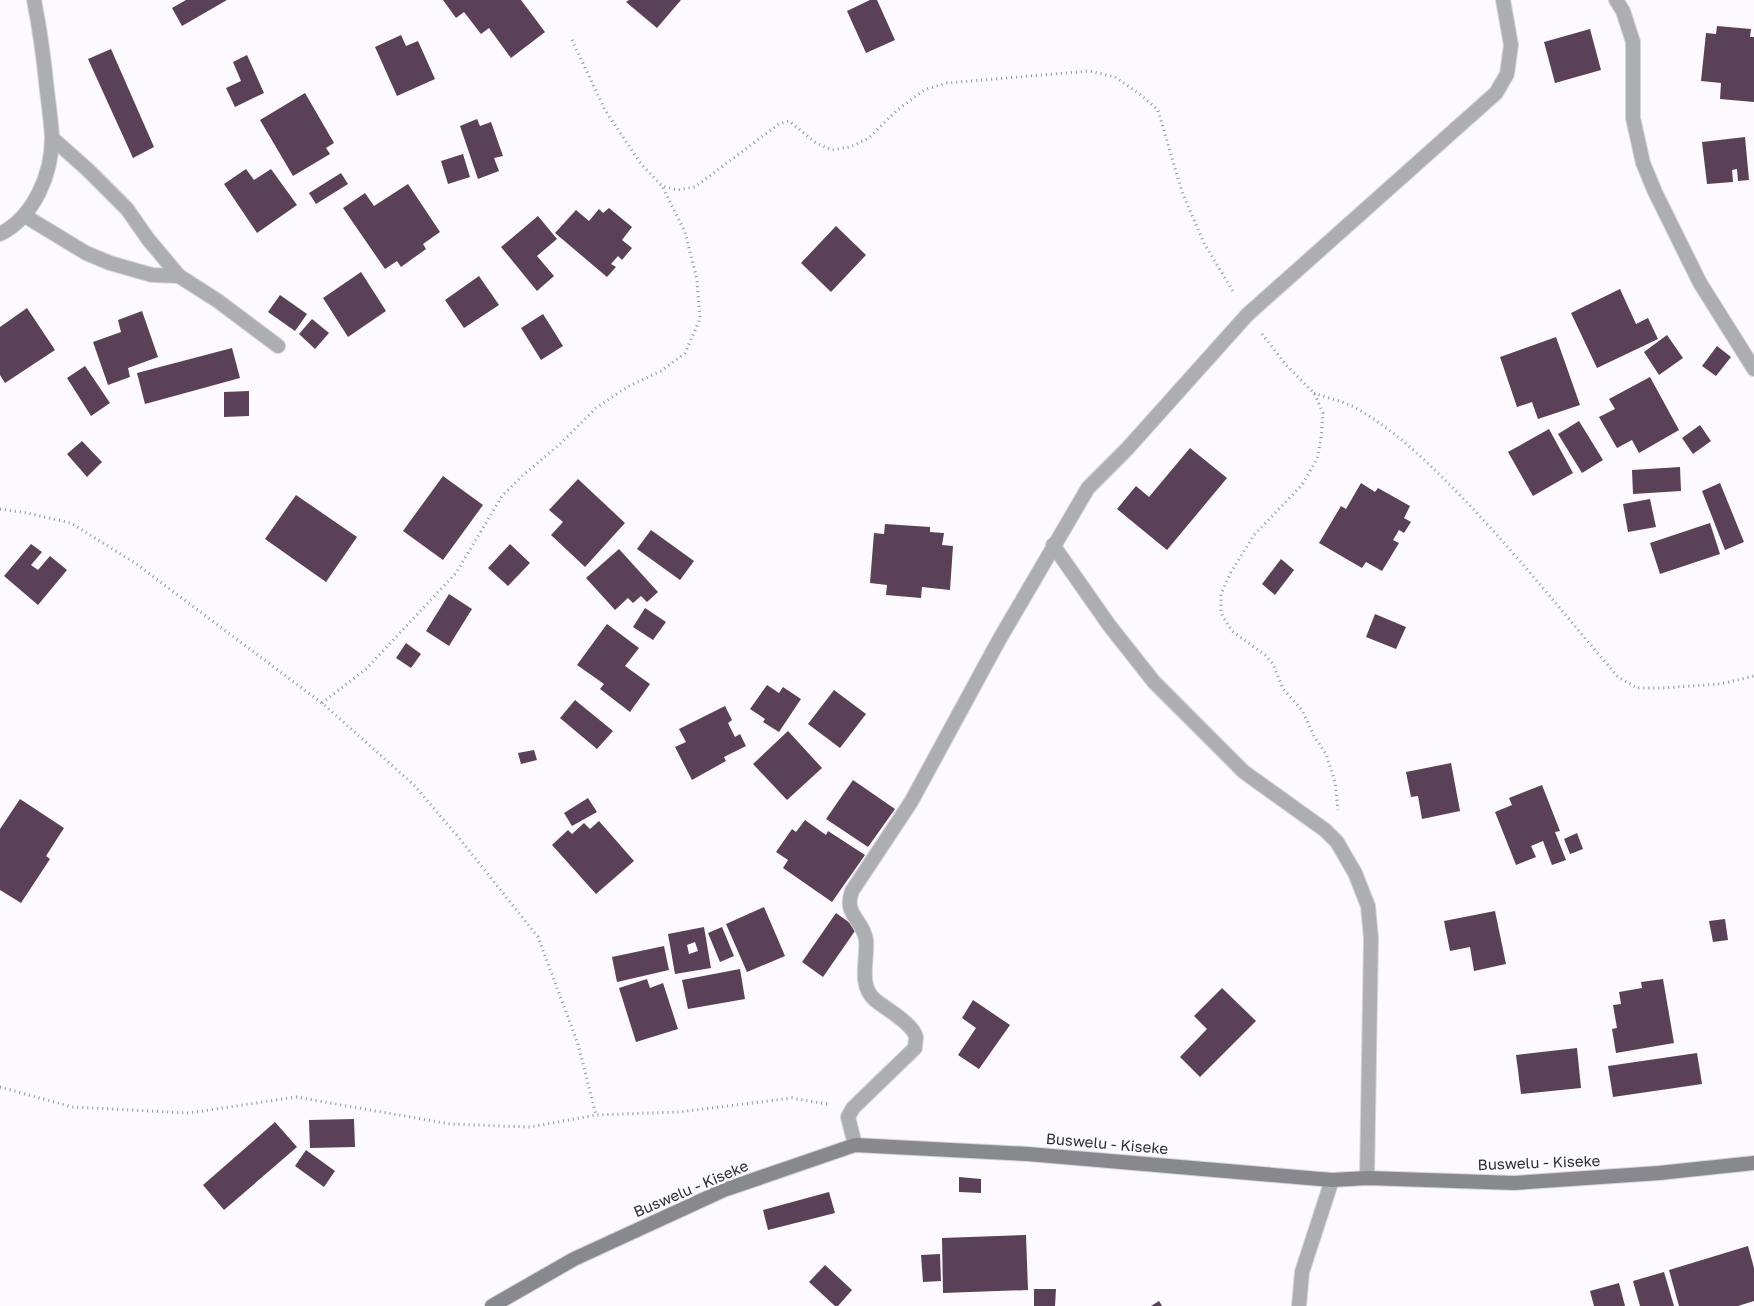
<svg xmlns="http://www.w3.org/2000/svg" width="1754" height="1306" font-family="'Golos Text',sans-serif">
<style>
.building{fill:#5b4157;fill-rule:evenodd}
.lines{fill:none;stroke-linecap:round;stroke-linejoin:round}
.minor-casing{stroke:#d7d5d9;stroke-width:16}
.secondary-casing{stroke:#d7d5d9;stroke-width:16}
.path{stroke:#949396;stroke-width:3;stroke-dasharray:1 4;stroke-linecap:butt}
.minor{stroke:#adaeb2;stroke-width:14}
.secondary{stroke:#88898e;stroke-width:14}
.labels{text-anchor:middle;stroke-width:5;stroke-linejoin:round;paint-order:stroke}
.street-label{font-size:15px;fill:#2f2e31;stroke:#fcfafe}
</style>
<rect width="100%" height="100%" fill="#fcfafe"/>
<!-- building -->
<g class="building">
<polygon points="186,0 227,0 182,26 172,8"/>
<polygon points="443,0 521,0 545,32 511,58 489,28 481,34 464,12 456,18"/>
<polygon points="629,0 681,0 657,28 626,2"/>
<polygon points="870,0 877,0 895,40 866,53 847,11"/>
<polygon points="1717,26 1751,29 1750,37 1754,37 1754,102 1720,99 1721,83 1701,81 1706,33 1716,34"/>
<polygon points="1590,29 1601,70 1555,83 1544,42"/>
<polygon points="401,35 406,46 418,41 435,79 397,96 375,47"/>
<polygon points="111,49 154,147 133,158 88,59"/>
<polygon points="247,55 264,93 235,107 226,88 241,81 233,62"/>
<polygon points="305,93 334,143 326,148 330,154 293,176 260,120"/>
<polygon points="477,119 480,126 491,122 503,156 494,158 499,171 478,179 460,126"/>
<polygon points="1745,137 1749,180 1738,181 1737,169 1732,170 1733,182 1707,184 1702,142"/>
<polygon points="463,154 470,177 448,184 441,161"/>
<polygon points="246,169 254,180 271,169 297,205 257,233 224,184"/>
<polygon points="341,173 348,184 316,204 309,193"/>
<polygon points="408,184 440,232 423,244 426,249 401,267 397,261 385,269 343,208 365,193 374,206"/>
<polygon points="609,208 632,227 622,240 632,248 622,260 618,256 611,264 616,267 607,277 555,233 576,210 589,221 599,209 603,213"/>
<polygon points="538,216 557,239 537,256 554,276 537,291 501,247"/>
<polygon points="836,226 866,255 831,292 801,263"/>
<polygon points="361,272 386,311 348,337 323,298"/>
<polygon points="479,276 499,305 464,328 445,300"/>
<polygon points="1620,289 1636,324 1648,318 1658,339 1597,368 1571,313"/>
<polygon points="280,295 307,314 295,331 268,312"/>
<polygon points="27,308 55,350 5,383 0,375 0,327"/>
<polygon points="142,311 158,357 128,368 130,377 108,385 93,342 121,332 118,320"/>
<polygon points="543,314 563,346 541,360 521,328"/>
<polygon points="312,319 329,333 315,349 299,334"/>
<polygon points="1667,335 1683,358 1659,375 1644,352"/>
<polygon points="1556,337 1580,405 1538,419 1532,402 1517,407 1500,357"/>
<polygon points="1717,346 1731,357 1716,376 1702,366"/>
<polygon points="232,348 240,378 145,404 137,373"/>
<polygon points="85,366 110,403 91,416 67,378"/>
<polygon points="1650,377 1679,430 1639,453 1632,440 1617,448 1599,417 1615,409 1609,399"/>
<polygon points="249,391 249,416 224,417 224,392"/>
<polygon points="1579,421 1603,460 1582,473 1558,434"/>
<polygon points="1700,425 1711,441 1693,454 1682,438"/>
<polygon points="1549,429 1573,473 1533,496 1508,452"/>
<polygon points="82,441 102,462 87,477 67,454"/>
<polygon points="1190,448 1227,478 1167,550 1117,509 1136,486 1149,497"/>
<polygon points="1680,467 1681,491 1633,494 1632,470"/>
<polygon points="443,476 483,505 443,560 403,531"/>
<polygon points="578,479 625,523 585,567 551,535 563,522 549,510"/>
<polygon points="1361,483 1375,492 1378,488 1410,506 1404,518 1411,522 1404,533 1399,530 1393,540 1399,543 1382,571 1366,562 1362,568 1319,543 1341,506 1346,509"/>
<polygon points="1720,483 1744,542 1725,550 1702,491"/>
<polygon points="296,495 357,537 326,582 265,539"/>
<polygon points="1650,499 1656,527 1628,532 1623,504"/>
<polygon points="1710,523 1720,554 1660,574 1650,543"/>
<polygon points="885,524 930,527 930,532 944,533 942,545 953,546 950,590 922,587 921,598 886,595 887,585 870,583 874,533 884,534"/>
<polygon points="651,530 694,561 680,580 637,549"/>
<polygon points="31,544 42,552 31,565 38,570 50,556 67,570 38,605 4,576"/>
<polygon points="510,544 530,563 508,586 488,568"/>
<polygon points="619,549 658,592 647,602 641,596 633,603 628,598 615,610 586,578"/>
<polygon points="1281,559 1294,570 1275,595 1262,584"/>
<polygon points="449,594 472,609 449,646 426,631"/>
<polygon points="645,608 666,622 653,640 633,627"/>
<polygon points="1375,614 1406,627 1396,649 1366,637"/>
<polygon points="607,624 639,648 625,666 650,684 630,712 600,689 604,684 577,665"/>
<polygon points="406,643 421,654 411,668 396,658"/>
<polygon points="767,685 779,693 783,687 801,699 779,732 763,722 765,719 750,709"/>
<polygon points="834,690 866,714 840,748 808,724"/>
<polygon points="575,700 613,731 597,749 560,718"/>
<polygon points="725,706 732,720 728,723 735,737 740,734 746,746 724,757 726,761 692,780 675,747 686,742 679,729"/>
<polygon points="788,731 822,768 787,800 753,764"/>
<polygon points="534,750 537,760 521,764 518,753"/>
<polygon points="1451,763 1460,811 1422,819 1418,796 1411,797 1406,772"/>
<polygon points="853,780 895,809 868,847 826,819"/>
<polygon points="1542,785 1560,831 1555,832 1566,860 1552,865 1543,841 1531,846 1536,857 1516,865 1495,812 1512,805 1509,798"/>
<polygon points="588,798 597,812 572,826 564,813"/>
<polygon points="20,799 64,828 46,856 50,859 21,903 0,890 0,829"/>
<polygon points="805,820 826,835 828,831 865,855 832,902 783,868 788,860 776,852 792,829 796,832"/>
<polygon points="599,821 634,861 596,894 552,845 568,830 572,834 584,823 590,829"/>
<polygon points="1577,833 1583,849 1570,854 1564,839"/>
<polygon points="764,907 785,956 747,972 726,924"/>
<polygon points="1495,911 1506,964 1474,971 1470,947 1450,951 1444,921"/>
<polygon points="836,913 857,928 823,977 802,962"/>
<polygon points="1725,919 1728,940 1713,942 1709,921"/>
<path d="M 704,927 L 711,968 L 675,974 L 668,934 ZM 695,942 L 698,951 L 689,954 L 687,945 Z"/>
<polygon points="722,927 734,956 720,962 708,933"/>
<polygon points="664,946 669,970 617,982 612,957"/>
<polygon points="740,969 745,999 688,1009 682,980"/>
<polygon points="647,979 650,988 663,983 678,1029 636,1042 619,988"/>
<polygon points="1663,979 1674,1043 1616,1053 1612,1029 1617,1028 1613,1005 1621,1004 1619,992 1642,988 1641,982"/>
<polygon points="1222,988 1256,1021 1200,1077 1180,1057 1207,1029 1194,1016"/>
<polygon points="973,1000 1010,1025 979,1069 958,1055 976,1028 962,1018"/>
<polygon points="1577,1048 1581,1088 1521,1094 1516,1055"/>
<polygon points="1697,1053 1702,1084 1613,1097 1608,1066"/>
<polygon points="354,1119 355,1147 310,1148 309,1120"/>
<polygon points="275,1122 297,1147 224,1210 203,1185"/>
<polygon points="306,1150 335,1171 324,1187 295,1166"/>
<polygon points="959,1177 981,1179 981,1193 959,1192"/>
<polygon points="829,1192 835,1213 768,1230 763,1210"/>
<polygon points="1026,1235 1028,1290 943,1293 942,1238"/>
<polygon points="1748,1246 1754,1268 1754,1301 1738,1306 1679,1306 1669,1270"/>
<polygon points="940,1254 941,1281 923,1282 921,1255"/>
<polygon points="825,1265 852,1290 838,1306 835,1306 809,1282"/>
<polygon points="1664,1272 1674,1306 1640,1306 1633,1281"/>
<polygon points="1619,1283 1625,1306 1594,1306 1590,1291"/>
<polygon points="1034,1289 1056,1289 1055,1306 1034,1306"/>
<polygon points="1159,1301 1162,1306 1151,1306"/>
</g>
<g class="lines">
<defs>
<g id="minor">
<polyline points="1616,0 1623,11 1633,42 1633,118 1643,163 1655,192 1700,283 1754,369"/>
<polyline points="52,138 88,170 127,209 148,239 179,276"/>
<polyline points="25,216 86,253 110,263 152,275 179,276 218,301 278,346"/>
<path d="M 0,234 C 34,217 52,174 52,137 C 51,122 49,106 47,91 C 44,60 40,30 34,0"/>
<polyline points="1053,545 1109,625 1154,682 1244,772 1325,830 1337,842 1355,873 1368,906 1371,938 1367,1178"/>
<path d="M 855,1145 L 848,1117 L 853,1108 L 915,1048 C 915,1045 916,1040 916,1037 C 913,1023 884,1008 874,999 C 858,984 868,959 866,940 C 863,919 843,915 852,891 L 911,802 L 999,640 L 1088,488 L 1127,449 L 1247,315 L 1496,93 L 1507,74 L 1511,45 L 1503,0"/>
<polyline points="1299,1306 1302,1272 1332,1180"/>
</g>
<polyline id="secondary" points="492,1306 574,1259 724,1190 855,1145 1028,1154 1332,1180 1367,1178 1514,1183 1659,1173 1754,1163"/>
</defs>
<!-- minor casing -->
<use href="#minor" class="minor-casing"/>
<!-- secondary casing -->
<use href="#secondary" class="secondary-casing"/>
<!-- path -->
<g class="path">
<polyline points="572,40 605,110 641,164 662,186 677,190 695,187 779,124 789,121 816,143 832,150 850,147 869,138 896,111 924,90 947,83 1090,71 1115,77 1141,95 1158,110 1182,192 1204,243 1234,293"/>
<polyline points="1262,334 1286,365 1314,393 1323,413 1321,439 1317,459 1302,485 1254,535 1231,572 1221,594 1221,613 1232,631 1265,655 1273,664 1283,689 1302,710 1314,736 1326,754 1335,782 1338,810"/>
<path d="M 1314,393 C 1327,398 1342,401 1354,407 C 1390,427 1419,454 1448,483 C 1509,544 1562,612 1618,677 L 1637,688 L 1662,688 L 1720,684 L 1754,676"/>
<polyline points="0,509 27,513 71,523 135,563 322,703 414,785 459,838 538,937 578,1044 596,1115"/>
<polyline points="322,703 366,669 456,573 502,496 521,477 559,445 596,408 627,387 661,371 685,353 700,319 697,280 685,232 662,186"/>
<polyline points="0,1087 72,1107 189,1113 296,1097 450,1124 530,1127 596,1115 679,1112 792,1098 827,1104"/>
</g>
<!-- minor -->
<use href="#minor" class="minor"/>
<!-- secondary -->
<use href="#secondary" class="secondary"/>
</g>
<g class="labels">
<!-- street labels -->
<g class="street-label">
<text transform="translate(1107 1144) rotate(5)" y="5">Buswelu - Kiseke</text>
<text transform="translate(1539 1163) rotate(-2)" y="5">Buswelu - Kiseke</text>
<text transform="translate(691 1189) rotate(-23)" y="5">Buswelu - Kiseke</text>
</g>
</g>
</svg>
